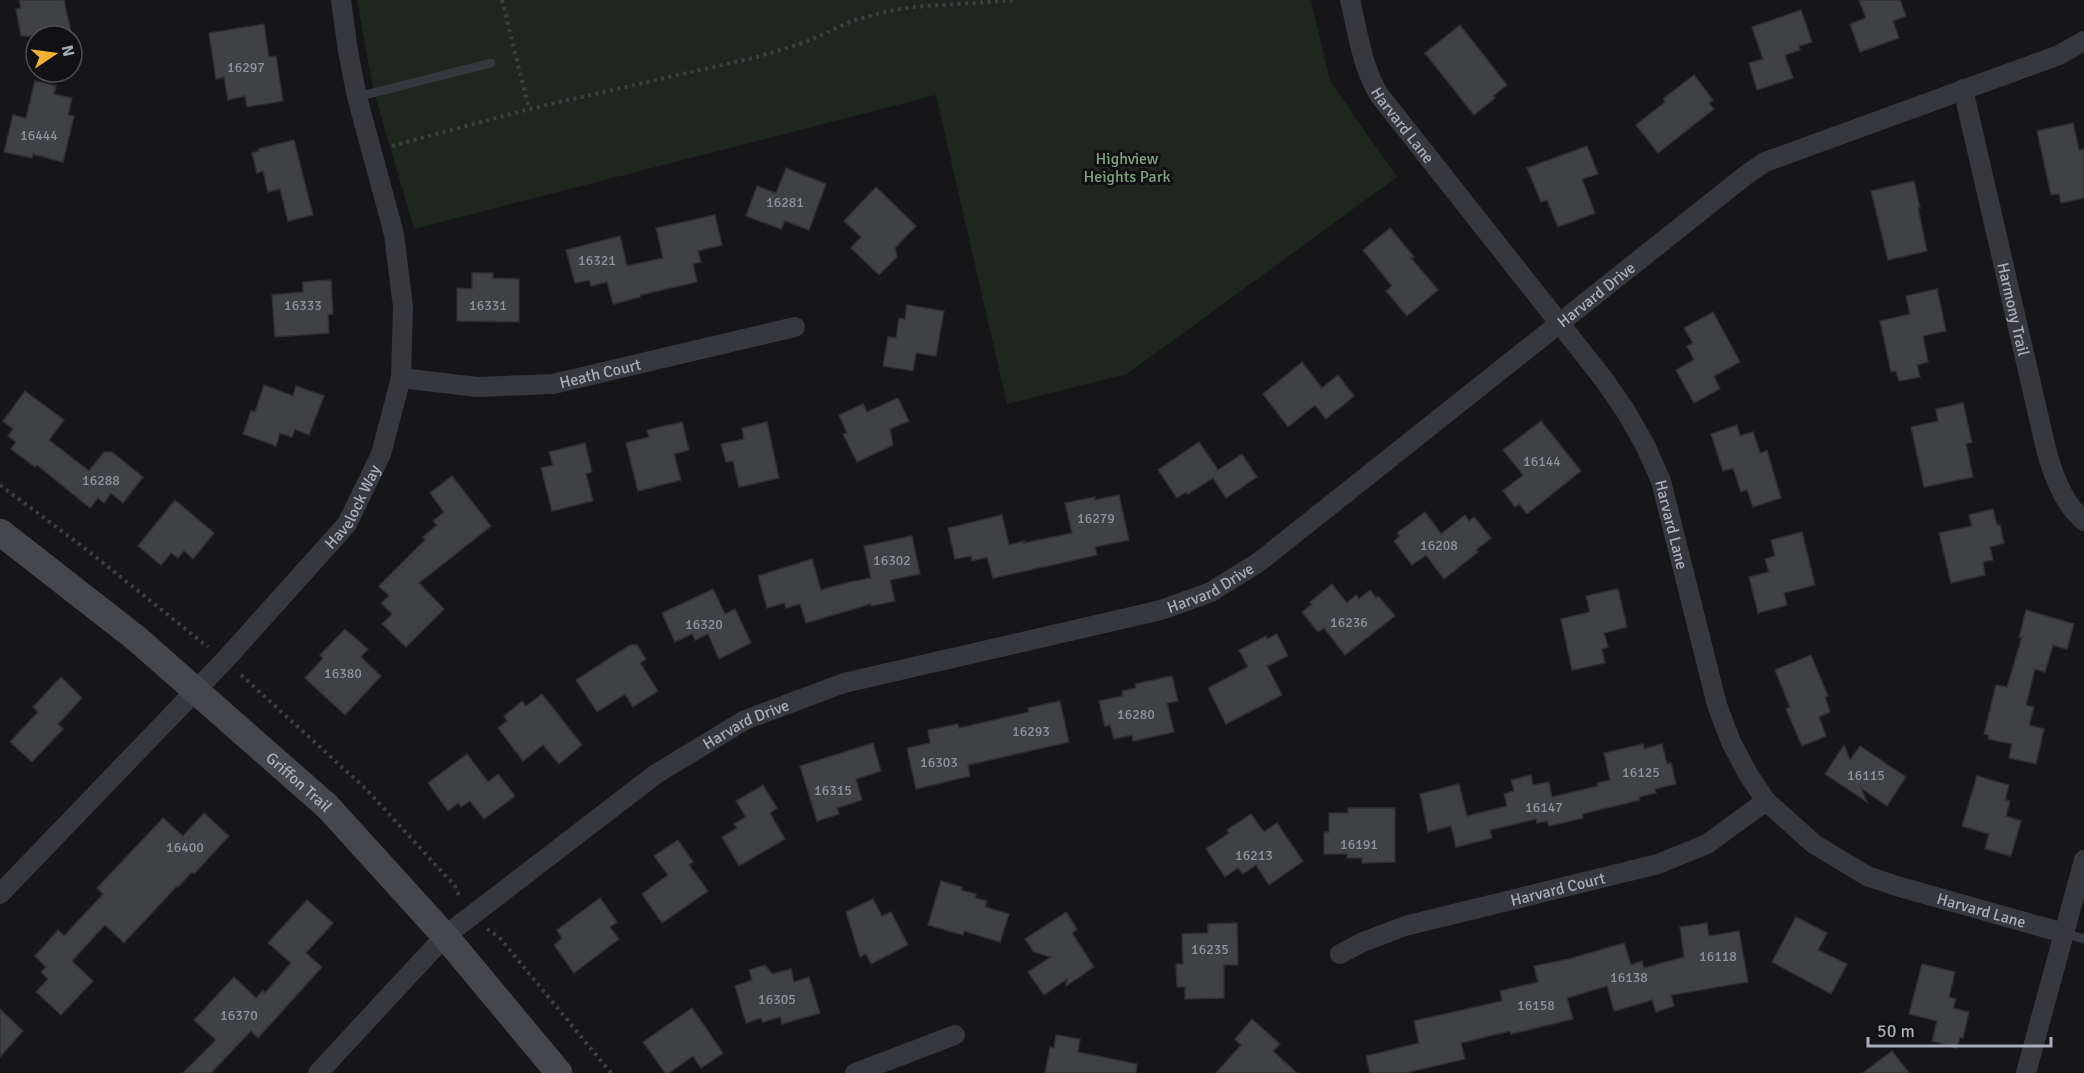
<svg xmlns="http://www.w3.org/2000/svg" width="2084" height="1073" font-family="Signika,sans-serif">
<style>
.green{fill:#1e261f}
.building{fill:#404145;stroke:#303034;stroke-width:1.5}
.lines{fill:none;stroke-linecap:round;stroke-linejoin:round}
.path{stroke:#3d3f44;stroke-width:4;stroke-dasharray:3 4.5;stroke-linecap:butt}
.lane{stroke:#37383d;stroke-width:9}
.street{stroke:#37383d;stroke-width:20}
.secondary{stroke:#45474d;stroke-width:27}
.labels{text-anchor:middle;stroke-width:6;stroke-linejoin:round;paint-order:stroke}
.number-label{font-size:14px;fill:#8e929b}
.street-label{font-size:16px;fill:#a8adb8;stroke:#111113}
.park-label{font-size:16px;fill:#7fa381;stroke:#111113}
</style>
<rect width="100%" height="100%" fill="#161618"/>
<!-- green -->
<polygon class="green" points="357,0 1311,0 1330,81 1397,177 1127,374 1007,404 936,95 414,229 373,88"/>
<!-- building -->
<g class="building">
<polygon points="19,0 64,0 72,36 21,36 16,9 21,8"/>
<polygon points="1859,0 1900,0 1906,16 1893,21 1899,38 1860,52 1850,24 1866,18"/>
<polygon points="1801,10 1812,42 1799,46 1800,50 1785,55 1793,78 1757,90 1749,63 1763,59 1752,27"/>
<polygon points="264,24 269,57 276,56 283,101 247,107 245,96 228,100 224,77 216,79 209,33"/>
<polygon points="1460,25 1507,85 1493,96 1495,98 1474,115 1425,53"/>
<polygon points="1694,75 1713,100 1709,103 1714,109 1658,153 1636,125 1665,102 1663,99"/>
<polygon points="35,81 56,86 54,94 72,98 68,115 74,116 63,162 33,154 32,158 4,152 13,115 26,118"/>
<polygon points="2073,123 2079,150 2084,149 2084,198 2061,203 2059,194 2051,195 2037,131"/>
<polygon points="294,140 313,215 288,221 280,189 268,192 263,171 257,173 252,153 259,151 258,149"/>
<polygon points="1587,146 1598,174 1582,179 1595,213 1558,227 1547,200 1541,202 1527,168"/>
<polygon points="786,168 826,184 809,230 785,221 781,229 746,216 757,186 776,193"/>
<polygon points="1914,181 1920,208 1918,208 1927,251 1888,260 1871,191"/>
<polygon points="876,187 916,226 895,248 897,257 879,275 851,248 861,237 844,221"/>
<polygon points="715,215 722,245 698,251 701,262 693,264 697,282 640,295 640,297 613,304 607,282 591,286 589,280 575,283 566,250 620,236 627,266 663,258 656,228"/>
<polygon points="1390,228 1414,257 1411,258 1438,290 1407,316 1386,291 1392,286 1363,250"/>
<polygon points="472,273 493,273 493,278 519,279 519,322 457,321 457,288 472,289"/>
<polygon points="331,280 333,314 328,315 329,333 275,337 272,295 303,292 303,282"/>
<polygon points="1937,289 1946,331 1923,336 1928,362 1917,365 1920,377 1899,381 1896,371 1891,372 1880,321 1910,314 1906,296"/>
<polygon points="907,305 944,311 936,356 916,353 913,371 883,366 888,337 896,338 899,318 905,319"/>
<polygon points="1713,312 1740,362 1714,376 1720,389 1694,403 1676,370 1694,360 1687,346 1693,343 1684,328"/>
<polygon points="1302,362 1322,388 1338,375 1354,396 1326,419 1315,405 1288,427 1263,394"/>
<polygon points="264,385 293,396 296,386 324,396 309,435 295,429 292,437 280,433 276,446 243,434 251,411 255,412"/>
<polygon points="25,391 64,420 49,440 89,471 104,452 112,452 143,477 123,503 111,493 104,503 98,498 90,508 37,465 35,467 11,449 16,442 8,436 13,429 3,421"/>
<polygon points="898,398 909,421 890,429 893,445 857,462 843,434 847,433 839,415 863,404 867,412"/>
<polygon points="1963,403 1972,442 1966,444 1973,477 1924,487 1911,427 1938,421 1936,409"/>
<polygon points="1541,421 1581,471 1527,514 1519,504 1515,507 1503,491 1523,475 1503,450"/>
<polygon points="682,422 689,450 674,454 681,480 638,491 626,443 649,437 647,430"/>
<polygon points="767,422 779,478 739,487 733,461 726,462 721,444 744,439 742,428"/>
<polygon points="1737,425 1740,436 1753,432 1760,453 1767,451 1781,498 1753,507 1747,490 1741,492 1733,468 1723,471 1711,434"/>
<polygon points="1199,442 1218,470 1242,454 1257,477 1226,498 1213,478 1188,494 1186,492 1177,498 1158,470"/>
<polygon points="585,443 592,472 586,474 593,501 552,511 541,468 553,465 549,452"/>
<polygon points="452,476 491,526 419,583 444,609 406,647 382,624 392,614 381,603 389,596 379,586 425,540 423,537 437,525 433,521 444,512 430,493"/>
<polygon points="1119,495 1129,540 1095,547 1097,555 993,578 987,557 972,561 971,556 955,559 948,528 1002,515 1009,545 1024,541 1024,543 1072,533 1065,503 1095,497 1095,500"/>
<polygon points="175,500 214,533 193,559 184,551 178,558 171,553 161,565 138,546"/>
<polygon points="1993,509 1997,525 2000,525 2004,543 1990,547 1993,560 1983,562 1985,575 1951,583 1939,533 1972,526 1969,515"/>
<polygon points="1425,512 1441,534 1465,515 1469,521 1474,517 1491,538 1476,550 1478,552 1444,579 1426,555 1412,565 1394,541 1400,536 1397,533"/>
<polygon points="1802,532 1815,585 1784,593 1787,605 1758,613 1749,577 1769,572 1765,559 1775,556 1771,540"/>
<polygon points="912,536 920,574 890,580 895,601 871,606 870,604 806,623 800,604 786,608 784,603 767,608 758,576 812,559 821,590 845,583 871,578 864,546"/>
<polygon points="1332,584 1347,603 1356,595 1359,599 1370,590 1376,598 1378,596 1395,616 1345,655 1324,628 1318,632 1302,612 1312,604 1310,602"/>
<polygon points="713,589 725,614 735,609 751,643 719,659 708,634 695,640 692,634 675,642 662,613"/>
<polygon points="1618,589 1627,627 1604,633 1608,647 1602,649 1605,663 1572,670 1561,619 1590,612 1586,596"/>
<polygon points="2026,610 2074,624 2067,649 2053,645 2045,672 2035,669 2026,705 2034,707 2029,725 2044,729 2036,764 2009,758 2012,744 1988,739 1989,735 1984,734 1996,685 2007,687 2022,637 2019,637"/>
<polygon points="345,629 368,649 361,657 381,676 345,715 305,678 323,658 320,655"/>
<polygon points="1277,634 1288,656 1267,666 1282,695 1226,724 1208,688 1248,667 1239,650 1266,636 1267,639"/>
<polygon points="630,645 637,645 646,659 640,663 658,691 633,707 625,694 597,712 576,680"/>
<polygon points="1811,655 1828,696 1825,697 1830,712 1819,717 1826,736 1802,746 1786,709 1790,707 1775,670"/>
<polygon points="1172,676 1178,701 1167,703 1174,732 1133,741 1132,735 1114,739 1110,725 1105,726 1099,701 1123,696 1122,691 1136,688 1135,684"/>
<polygon points="61,677 82,698 58,724 63,729 32,762 10,742 38,712 33,707"/>
<polygon points="542,694 582,745 559,764 543,745 523,761 498,728 507,721 504,716 522,701 526,706"/>
<polygon points="1060,701 1069,742 968,765 970,776 916,789 907,748 930,743 928,730 958,724 959,728 1029,712 1028,708"/>
<polygon points="873,743 881,771 856,779 862,800 837,808 839,814 817,821 800,766"/>
<polygon points="1643,744 1644,749 1662,744 1667,764 1671,763 1676,784 1655,789 1656,793 1639,797 1640,800 1582,814 1583,818 1549,826 1547,821 1537,823 1536,819 1490,830 1492,838 1456,847 1451,826 1428,832 1420,794 1459,784 1467,816 1507,806 1504,794 1514,791 1511,780 1531,775 1533,785 1549,782 1552,797 1598,786 1597,783 1610,780 1604,753"/>
<polygon points="1844,745 1850,760 1860,746 1906,777 1887,806 1861,788 1867,802 1825,774"/>
<polygon points="467,754 488,782 498,774 515,796 484,819 470,801 461,807 458,803 448,811 428,783"/>
<polygon points="1977,776 2009,785 2005,800 2010,801 2006,816 2021,821 2011,856 1985,849 1989,834 1962,826"/>
<polygon points="763,785 777,808 770,813 785,839 739,866 722,837 737,828 734,824 746,817 736,801"/>
<polygon points="1348,808 1395,808 1395,862 1362,863 1362,858 1347,858 1347,854 1324,854 1324,832 1329,832 1329,813 1348,813"/>
<polygon points="204,813 229,836 194,874 192,872 178,887 177,886 124,943 105,925 72,961 93,981 61,1015 36,992 48,979 41,972 46,967 35,956 58,930 64,936 103,894 97,888 163,818 183,836"/>
<polygon points="1251,814 1264,832 1277,823 1303,861 1269,885 1256,865 1243,874 1238,868 1225,877 1206,849 1229,833 1227,830"/>
<polygon points="678,840 693,862 689,865 708,891 662,923 642,894 668,875 654,856"/>
<polygon points="941,881 962,887 961,890 976,894 975,898 987,901 985,907 1009,914 1000,942 964,931 963,935 928,925"/>
<polygon points="600,898 617,922 610,927 619,939 574,973 554,945 562,938 557,930"/>
<polygon points="873,899 882,916 891,912 908,945 871,964 866,954 860,957 846,912"/>
<polygon points="307,900 333,923 306,953 322,967 258,1038 251,1031 211,1073 183,1073 216,1040 194,1020 234,977 256,998 263,990 265,993 291,963 268,943"/>
<polygon points="1066,912 1077,929 1072,933 1094,967 1066,986 1067,979 1044,995 1028,972 1051,957 1034,952 1025,939"/>
<polygon points="1796,917 1827,933 1818,950 1847,964 1831,994 1772,962"/>
<polygon points="1237,923 1238,965 1224,965 1224,998 1185,999 1185,987 1177,987 1176,964 1183,964 1182,934 1208,933 1208,924"/>
<polygon points="1707,923 1709,936 1739,931 1748,982 1671,995 1674,1006 1656,1012 1652,1000 1614,1011 1607,986 1567,998 1573,1019 1511,1034 1510,1031 1461,1043 1465,1059 1405,1073 1370,1073 1366,1056 1419,1043 1414,1021 1502,1001 1500,991 1538,982 1534,966 1569,959 1624,943 1631,965 1642,961 1644,968 1684,957 1680,927"/>
<polygon points="1922,964 1955,972 1949,997 1956,999 1953,1008 1969,1012 1963,1038 1960,1037 1957,1048 1932,1041 1937,1021 1909,1014"/>
<polygon points="765,965 772,974 791,969 794,982 809,977 820,1013 782,1024 780,1017 763,1022 761,1018 746,1023 735,986 752,980 749,970"/>
<polygon points="692,1008 723,1053 701,1068 693,1056 669,1073 665,1073 643,1042"/>
<polygon points="0,1009 23,1031 0,1057"/>
<polygon points="1252,1019 1280,1044 1273,1051 1297,1073 1216,1073 1241,1045 1235,1039"/>
<polygon points="1056,1035 1080,1039 1078,1052 1137,1064 1136,1073 1045,1073 1050,1047 1054,1048"/>
<polygon points="1892,1051 1909,1073 1863,1073"/>
</g>
<g class="lines">
<!-- path -->
<g class="path">
<polyline points="502,0 529,109"/>
<polyline points="392,146 529,109 757,57 806,42 852,21 884,12 912,7 1017,0"/>
<polyline points="0,485 87,550 208,647"/>
<polyline points="241,675 366,789 455,886 460,898"/>
<polyline points="487,929 499,937 611,1073"/>
</g>
<!-- lane -->
<g class="lane">
<polyline points="357,97 491,63"/>
<polyline points="2064,933 2084,939"/>
</g>
<!-- street -->
<g class="street">
<path id="s1" d="M 1350,0 C 1358,33 1362,68 1380,96 L 1602,377 L 1625,410 L 1645,445 L 1661,481 L 1717,705 L 1731,742 L 1748,774 L 1766,801 L 1814,844 L 1867,876 L 1900,887 L 2064,933"/>
<path id="s2" d="M 1963,89 L 2047,453 C 2054,477 2064,504 2084,521"/>
<path id="s3" d="M 401,378 L 477,387 L 553,384 L 795,327"/>
<path id="s4" d="M 0,894 L 225,660 L 347,524 L 381,454 L 401,378 L 403,307 L 394,234 L 357,97 L 348,51 L 341,0"/>
<path id="s5" d="M 1340,954 L 1363,942 L 1405,926 L 1658,864 L 1707,844 L 1766,801"/>
<path id="s6" d="M 318,1073 L 445,936 L 656,774 L 745,720 L 844,683 L 1161,610 L 1211,592 L 1259,562 L 1746,175 L 1765,162 L 2059,55 L 2084,41"/>
<polyline points="855,1073 955,1035"/>
<polyline points="2026,1073 2084,860"/>
</g>
<!-- secondary -->
<path class="secondary" id="s7" d="M 0,532 L 137,639 L 328,807 L 445,936 L 559,1073"/>
</g>
<g class="labels">
<!-- number labels -->
<g class="number-label">
<text x="246" y="72">16297</text>
<text x="39" y="140">16444</text>
<text x="785" y="207">16281</text>
<text x="597" y="265">16321</text>
<text x="303" y="310">16333</text>
<text x="488" y="310">16331</text>
<text x="1542" y="466">16144</text>
<text x="101" y="485">16288</text>
<text x="1096" y="523">16279</text>
<text x="1439" y="550">16208</text>
<text x="892" y="565">16302</text>
<text x="1349" y="627">16236</text>
<text x="704" y="629">16320</text>
<text x="343" y="678">16380</text>
<text x="1136" y="719">16280</text>
<text x="1031" y="736">16293</text>
<text x="939" y="767">16303</text>
<text x="1641" y="777">16125</text>
<text x="1866" y="780">16115</text>
<text x="833" y="795">16315</text>
<text x="1544" y="812">16147</text>
<text x="1359" y="849">16191</text>
<text x="185" y="852">16400</text>
<text x="1254" y="860">16213</text>
<text x="1210" y="954">16235</text>
<text x="1718" y="961">16118</text>
<text x="1629" y="982">16138</text>
<text x="777" y="1004">16305</text>
<text x="1536" y="1010">16158</text>
<text x="239" y="1020">16370</text>
</g>
<!-- street labels -->
<g class="street-label">
<text dy="6" stroke="none"><textPath href="#s1" startOffset="138">Harvard Lane</textPath></text>
<text dy="6" stroke="none"><textPath href="#s6" startOffset="1528">Harvard Drive</textPath></text>
<text dy="6" stroke="none"><textPath href="#s2" startOffset="226">Harmony Trail</textPath></text>
<text dy="6" stroke="none"><textPath href="#s3" startOffset="201">Heath Court</textPath></text>
<text dy="6" stroke="none"><textPath href="#s4" startOffset="525">Havelock Way</textPath></text>
<text dy="6" stroke="none"><textPath href="#s1" startOffset="624">Harvard Lane</textPath></text>
<text dy="6" stroke="none"><textPath href="#s6" startOffset="1042">Harvard Drive</textPath></text>
<text dy="6" stroke="none"><textPath href="#s6" startOffset="556">Harvard Drive</textPath></text>
<text dy="6" stroke="none"><textPath href="#s7" startOffset="390">Griffon Trail</textPath></text>
<text dy="6" stroke="none"><textPath href="#s5" startOffset="228">Harvard Court</textPath></text>
<text dy="6" stroke="none"><textPath href="#s1" startOffset="1164">Harvard Lane</textPath></text>
</g>
<!-- park labels -->
<g class="park-label">
<text x="1127" y="164">Highview<tspan x="1127" dy="18">Heights Park</tspan></text>
</g>
</g>
<!-- north arrow -->
<g transform="translate(54 54) rotate(77)"><circle r="28" fill="#111113" stroke="#4d4f55" stroke-width="1.5"/>
<path d="M0-4.5L10 22L0 15L-10 22Z" fill="#f2b134"/>
<text y="-9" font-size="16" font-weight="bold" text-anchor="middle" fill="#a8adb8">N</text>
</g>
<!-- scale -->
<path d="M1868 1037v9h183v-9" fill="none" stroke="#a8adb8" stroke-width="3"/>
<text x="1877" y="1037" font-size="18" fill="#a8adb8" stroke="#111113" stroke-width="4.5" paint-order="stroke">50 m</text>
</svg>
